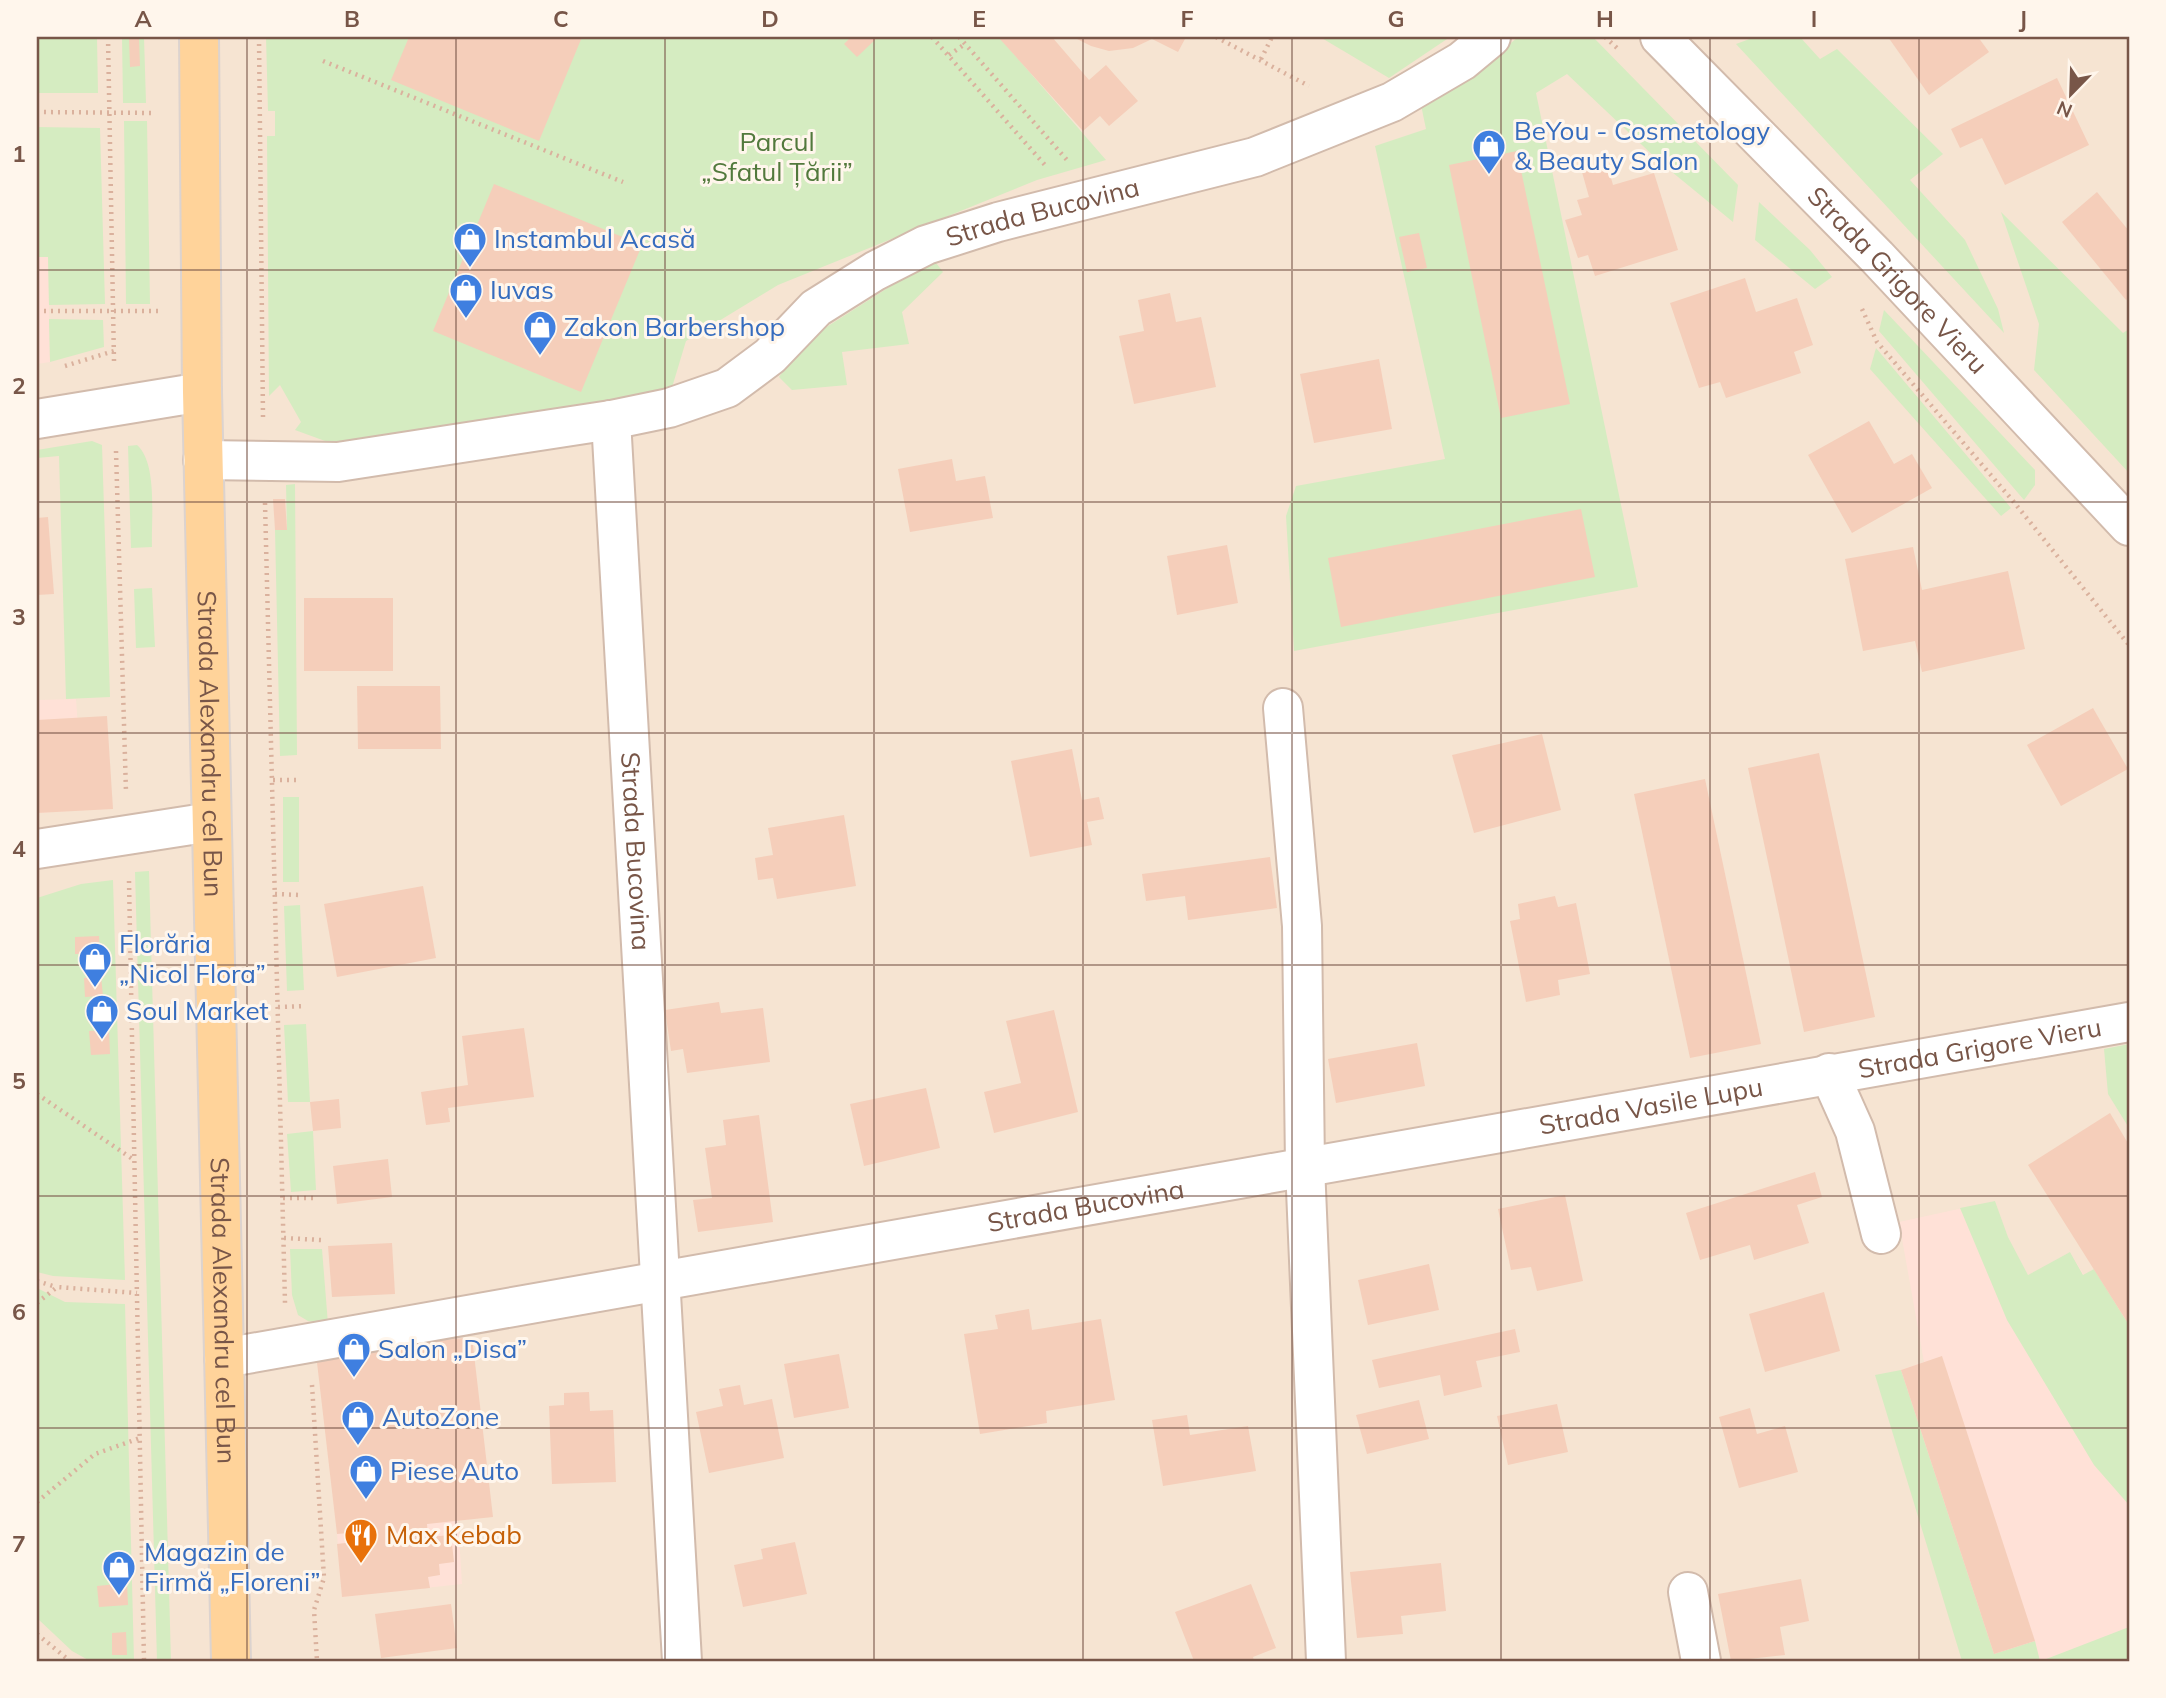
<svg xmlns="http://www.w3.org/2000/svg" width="2166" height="1698" font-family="Mulish,sans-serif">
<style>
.residential{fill:#f6e4d2}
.commercial{fill:#ffe1d7}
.green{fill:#d5ecc1}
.building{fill:#f5ceba}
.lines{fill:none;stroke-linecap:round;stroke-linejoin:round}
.minor-casing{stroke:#d2bbac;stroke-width:42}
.major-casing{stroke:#dcd3cf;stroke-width:42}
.path{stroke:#dab19d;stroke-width:4.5;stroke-dasharray:2 5;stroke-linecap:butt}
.minor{stroke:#fff;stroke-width:38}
.major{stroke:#ffd39a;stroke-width:38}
.grid{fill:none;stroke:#785648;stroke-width:2;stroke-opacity:0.55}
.labels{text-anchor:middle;stroke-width:6;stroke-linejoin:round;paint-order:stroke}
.shop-label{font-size:26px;fill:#366cbe;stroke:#fff6ec;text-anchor:start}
.park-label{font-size:26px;fill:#52793c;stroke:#fff6ec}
.street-label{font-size:26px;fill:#785648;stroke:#fff6ec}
.food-label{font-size:26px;fill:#c56008;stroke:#fff6ec;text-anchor:start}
.neatline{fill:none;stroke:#785648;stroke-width:2.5}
.grid-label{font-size:23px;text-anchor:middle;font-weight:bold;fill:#785648}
</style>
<rect width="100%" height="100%" fill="#fef2e4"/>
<!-- residential -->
<rect class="residential" x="37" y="37" width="2092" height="1624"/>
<!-- commercial -->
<g class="commercial">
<polygon points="48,256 50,362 37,364 37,257"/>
<polygon points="76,699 84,810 37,813 37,700"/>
<polygon points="2129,1190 2129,1661 1996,1661 1901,1370 1924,1362 1899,1222 1995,1201 2008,1237 2028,1275 2070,1252 2084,1275 2094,1269 2101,1207"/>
<polygon points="458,1520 462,1584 342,1597 337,1534"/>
</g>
<!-- green -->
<g class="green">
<polygon points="37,37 97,37 98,93 37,93"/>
<polygon points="122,37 144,37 146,103 123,103"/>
<polygon points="266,37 999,37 1106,160 1037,180 778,285 686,341 670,394 336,445 295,430 301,422 280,385 269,396 267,136 275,136 275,111 268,111"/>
<polygon points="1320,37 1450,37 1389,78"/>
<polygon points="1518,37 1593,37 1738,185 1733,222 1661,163 1567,74 1536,93 1638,587 1294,651 1286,516 1296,486 1445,459 1375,146 1426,129 1421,105 1479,70"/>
<polygon points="1755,37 1800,37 1820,59 1837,49 1943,154 1910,180 1965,240 1998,309 2004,333 1736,44"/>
<polygon points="124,121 147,121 150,304 126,304"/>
<polygon points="37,127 100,128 105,304 49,305 48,257 37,257"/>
<polygon points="1759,202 1810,250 1832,277 1815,289 1755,240"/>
<polygon points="2001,212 2123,333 2129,329 2129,473 2034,370 2039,324"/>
<polygon points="933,259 943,272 902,312 909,344 842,352 847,385 792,390 779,377 803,342"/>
<polygon points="1884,310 2035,470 2035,485 2024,500 1879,331"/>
<polygon points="49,319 103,320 104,347 50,362"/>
<polygon points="1876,348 2011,508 2001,516 1870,369"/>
<polygon points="92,441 102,445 110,697 66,699 59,456 37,458 37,450"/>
<path d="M 137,445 C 158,463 151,520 152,547 L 131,548 L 128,446 Z"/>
<polygon points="295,484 297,755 280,756 275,530 287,529 286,485"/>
<polygon points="152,588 155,647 136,648 134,589"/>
<rect x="283" y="797" width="16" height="85"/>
<polygon points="149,871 171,1661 157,1661 135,872"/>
<polygon points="113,880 125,1280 53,1276 37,1272 37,898 81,884"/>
<polygon points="300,905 304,990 287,991 284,906"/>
<polygon points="306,1024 310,1102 288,1102 284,1025"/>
<polygon points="2129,1044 2129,1128 2108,1094 2104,1049"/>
<polygon points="313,1131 316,1190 291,1192 287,1134"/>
<polygon points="1995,1201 2008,1237 2028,1275 2070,1252 2083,1275 2094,1269 2129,1325 2129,1505 2094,1465 2007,1320 1960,1208"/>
<polygon points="290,1249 322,1249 328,1324 308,1321 298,1315 292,1295"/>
<polygon points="37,1288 65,1302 125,1304 134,1661 90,1661 72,1651 37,1618"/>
<polygon points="1901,1370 1994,1654 2035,1641 2040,1661 1962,1661 1875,1375"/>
<polygon points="2129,1627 2129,1661 2041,1661"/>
</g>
<!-- building -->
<g class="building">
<polygon points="129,37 139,37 140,66 130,67"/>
<polygon points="409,37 582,37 539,141 391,80"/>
<polygon points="851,37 878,37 857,57 844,44"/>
<polygon points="998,37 1052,37 1089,80 1106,65 1138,101 1109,126 1100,116 1083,131"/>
<polygon points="1073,37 1186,37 1178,52 1152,39 1133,48 1109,51 1091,46"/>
<polygon points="1888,37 1978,37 1989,52 1929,95"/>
<polygon points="2057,78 2089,145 2005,185 1982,138 1960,148 1951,129"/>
<polygon points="1517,151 1570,404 1501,418 1449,165"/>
<polygon points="1607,164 1613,185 1654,173 1678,250 1595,276 1588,255 1578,258 1565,220 1582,215 1577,200 1589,197 1582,172"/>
<polygon points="494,184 642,245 581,392 433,331"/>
<polygon points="2097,192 2129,231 2129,298 2126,300 2062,222"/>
<polygon points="1419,233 1427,268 1407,272 1399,237"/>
<polygon points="1745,278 1756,312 1797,298 1813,345 1794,352 1801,373 1726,398 1720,382 1699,388 1670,303"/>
<polygon points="1170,293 1176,322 1201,317 1216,387 1134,404 1119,336 1144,331 1138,300"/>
<polygon points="1379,359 1392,429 1314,443 1300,374"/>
<polygon points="1869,421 1894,464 1912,454 1932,488 1852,533 1808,455"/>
<polygon points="952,459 956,481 985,476 993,518 910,532 898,469"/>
<polygon points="273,499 285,499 287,530 275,530"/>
<polygon points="1581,509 1595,577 1341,627 1328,558"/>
<polygon points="48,517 54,594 37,595 37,518"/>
<polygon points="1227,545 1238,603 1177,615 1167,556"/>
<polygon points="1913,547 1922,590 2008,571 2025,649 1922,672 1915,641 1863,651 1845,559"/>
<rect x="304" y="598" width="89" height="73"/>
<polygon points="357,686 440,686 441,749 358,749"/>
<polygon points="2093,708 2128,769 2061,806 2027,745"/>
<polygon points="107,716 113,809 37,813 37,720"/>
<polygon points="1542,734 1561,810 1474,833 1452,755"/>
<polygon points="1072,749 1082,800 1099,797 1104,819 1087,822 1092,845 1030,857 1011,761"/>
<polygon points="1819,753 1875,1017 1804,1032 1748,768"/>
<polygon points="1705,779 1761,1044 1690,1058 1634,794"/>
<polygon points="844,815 856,886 777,899 773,878 758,880 755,858 773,855 768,828"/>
<polygon points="1270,857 1277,908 1188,920 1185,896 1146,901 1142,874"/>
<polygon points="423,886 436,958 337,977 324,904"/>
<polygon points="1555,896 1558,907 1576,903 1590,974 1558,980 1560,995 1526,1002 1510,921 1520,919 1518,904"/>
<polygon points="99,936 100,954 75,954 75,937"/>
<polygon points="101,976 103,996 85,997 84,978"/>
<polygon points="719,1002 721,1013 763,1008 770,1062 687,1073 683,1049 671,1051 665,1010"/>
<polygon points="1054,1010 1078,1112 994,1133 984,1092 1021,1083 1006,1021"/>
<polygon points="524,1028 534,1097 448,1108 450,1122 426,1125 421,1092 468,1085 462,1036"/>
<polygon points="109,1030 110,1054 91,1055 89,1031"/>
<polygon points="1417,1043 1425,1086 1336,1103 1328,1059"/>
<polygon points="926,1088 940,1148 864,1166 850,1104"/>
<polygon points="339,1099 341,1128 313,1131 310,1102"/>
<polygon points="2110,1113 2129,1145 2129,1325 2028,1165"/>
<polygon points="759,1115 773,1222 698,1232 693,1200 712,1198 705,1148 726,1145 723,1120"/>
<polygon points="388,1159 392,1197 337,1204 333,1166"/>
<polygon points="1815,1172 1822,1197 1797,1205 1809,1243 1754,1260 1750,1245 1700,1260 1686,1213"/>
<polygon points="1565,1195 1583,1281 1537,1291 1531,1267 1511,1270 1498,1209"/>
<polygon points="392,1243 395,1294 332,1297 328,1246"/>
<polygon points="1429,1264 1439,1310 1368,1325 1358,1280"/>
<polygon points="1824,1292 1840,1351 1765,1372 1749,1314"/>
<polygon points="1029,1309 1032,1330 1101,1319 1115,1400 1046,1411 1047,1423 980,1434 964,1334 998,1329 995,1315"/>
<polygon points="1515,1329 1520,1352 1476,1361 1482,1387 1444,1396 1440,1375 1379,1388 1372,1360"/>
<polygon points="472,1337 493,1517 427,1524 428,1537 451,1535 454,1562 439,1564 440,1575 428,1577 430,1588 342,1597 337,1544 361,1541 360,1532 337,1534 316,1354"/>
<polygon points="839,1354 849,1408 794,1418 784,1364"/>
<polygon points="1942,1356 2035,1641 1994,1654 1901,1370"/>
<polygon points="740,1385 744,1405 772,1399 784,1458 709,1473 696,1412 723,1406 719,1389"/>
<polygon points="589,1392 590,1411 613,1410 616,1482 552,1484 549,1406 564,1405 564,1393"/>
<polygon points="1419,1400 1429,1439 1367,1454 1356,1415"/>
<polygon points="1557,1404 1568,1452 1508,1465 1497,1416"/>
<polygon points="1750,1408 1757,1434 1785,1426 1798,1472 1739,1488 1719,1417"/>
<polygon points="1187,1415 1190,1435 1248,1426 1256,1471 1163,1486 1152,1420"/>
<polygon points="795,1542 807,1594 743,1607 734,1565 763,1559 761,1549"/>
<polygon points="1441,1563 1446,1611 1401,1616 1403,1634 1357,1638 1350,1572"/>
<polygon points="1801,1579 1809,1621 1780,1627 1785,1655 1731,1661 1718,1594"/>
<polygon points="127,1583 128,1605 99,1607 97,1586"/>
<polygon points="1251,1584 1276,1648 1253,1657 1254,1661 1194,1661 1175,1612"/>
<polygon points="451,1604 457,1648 381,1658 375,1614"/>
<polygon points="126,1632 127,1655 112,1655 112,1633"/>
</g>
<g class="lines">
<defs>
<g id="minor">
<path id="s1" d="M 1660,37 L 1877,257 L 2129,526"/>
<polyline points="37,419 202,392"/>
<path id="s2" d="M 611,420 L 682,1661"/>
<path id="s3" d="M 203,460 L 338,462 L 611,420 L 669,408 L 727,388 L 770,356 L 816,308 L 875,271 L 926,245 L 998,222 L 1255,157 L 1392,102 L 1462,61 L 1491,37"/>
<polyline points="1283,708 1302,926 1305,1166 1326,1661"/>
<polyline points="37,849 211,822"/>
<polyline points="1829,1073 1855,1131 1881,1234"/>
<path id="s4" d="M 224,1358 L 2129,1022"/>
<polyline points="1688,1592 1701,1661"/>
</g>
<g id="major">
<path id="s5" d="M 199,37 L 202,392 L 231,1661"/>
</g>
</defs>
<!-- minor casing -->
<use href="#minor" class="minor-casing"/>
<!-- major casing -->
<use href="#major" class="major-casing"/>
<!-- path -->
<g class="path">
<polyline points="108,37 114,361"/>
<polyline points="259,37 263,417"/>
<polyline points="932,37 1045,165"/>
<polyline points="959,37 1067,160"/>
<polyline points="1216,37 1309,86"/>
<polyline points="1605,37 1617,48"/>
<polyline points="949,55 965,44"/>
<polyline points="1261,59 1272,37"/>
<polyline points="323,61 623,182"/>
<polyline points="37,112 155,113"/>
<polyline points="1862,309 1877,342 2013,501 2129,645"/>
<polyline points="37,311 158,311"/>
<polyline points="65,366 114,351"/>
<polyline points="116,451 126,792"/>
<polyline points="265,503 285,1303"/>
<polyline points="273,780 298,780"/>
<polyline points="129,881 144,1661"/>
<polyline points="275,894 300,895"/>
<polyline points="278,1007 305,1006"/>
<polyline points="37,1094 134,1160"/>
<polyline points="283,1198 317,1198"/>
<polyline points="284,1238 321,1240"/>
<polyline points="37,1281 56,1287"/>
<polyline points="37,1303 57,1287 137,1293"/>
<polyline points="312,1385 324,1578 314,1610 317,1661"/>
<polyline points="37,1502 95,1454 140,1438"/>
<polyline points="37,1634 70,1661"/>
</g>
<!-- minor -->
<use href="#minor" class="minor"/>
<!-- major -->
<use href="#major" class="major"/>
</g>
<!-- grid -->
<path class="grid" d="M 247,37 L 247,1661M 456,37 L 456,1661M 665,37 L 665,1661M 874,37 L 874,1661M 1083,37 L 1083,1661M 1292,37 L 1292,1661M 1501,37 L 1501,1661M 1710,37 L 1710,1661M 1919,37 L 1919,1661M 37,270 L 2129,270M 37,502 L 2129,502M 37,733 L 2129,733M 37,965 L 2129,965M 37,1196 L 2129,1196M 37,1428 L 2129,1428"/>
<!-- icons -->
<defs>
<symbol id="shop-pin" viewBox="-11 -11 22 30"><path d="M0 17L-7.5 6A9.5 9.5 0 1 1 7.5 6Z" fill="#3f7fe0" stroke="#fff6ec"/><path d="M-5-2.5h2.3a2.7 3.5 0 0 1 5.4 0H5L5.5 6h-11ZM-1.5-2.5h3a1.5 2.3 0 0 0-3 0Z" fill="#fff"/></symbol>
<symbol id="restaurant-pin" viewBox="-11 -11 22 30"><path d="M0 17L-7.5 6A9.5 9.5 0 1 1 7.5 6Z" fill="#e8710a" stroke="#fff6ec"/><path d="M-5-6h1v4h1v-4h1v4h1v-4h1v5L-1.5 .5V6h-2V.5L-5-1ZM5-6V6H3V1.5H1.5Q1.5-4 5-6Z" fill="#fff"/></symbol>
</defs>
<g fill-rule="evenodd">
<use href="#shop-pin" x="1470" y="127" width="38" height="52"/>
<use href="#shop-pin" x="451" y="220" width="38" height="52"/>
<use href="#shop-pin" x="447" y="271" width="38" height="52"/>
<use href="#shop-pin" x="521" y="308" width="38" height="52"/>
<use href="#shop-pin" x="76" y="940" width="38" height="52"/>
<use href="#shop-pin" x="83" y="992" width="38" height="52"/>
<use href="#shop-pin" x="335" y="1330" width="38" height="52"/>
<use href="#shop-pin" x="339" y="1398" width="38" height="52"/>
<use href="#shop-pin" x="347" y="1452" width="38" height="52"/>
<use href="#restaurant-pin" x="342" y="1516" width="38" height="52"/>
<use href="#shop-pin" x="100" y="1548" width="38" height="52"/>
</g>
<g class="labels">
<!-- shop labels -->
<g class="shop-label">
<text x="1514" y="140">BeYou - Cosmetology<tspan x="1514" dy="30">&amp; Beauty Salon</tspan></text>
<text x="494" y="248">Instambul Acasă</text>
<text x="490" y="299">Iuvas</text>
<text x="564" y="336">Zakon Barbershop</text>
<text x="119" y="953">Florăria<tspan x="119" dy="30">„Nicol Flora”</tspan></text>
<text x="126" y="1020">Soul Market</text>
<text x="378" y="1358">Salon „Disa”</text>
<text x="382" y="1426">AutoZone</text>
<text x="390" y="1480">Piese Auto</text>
<text x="144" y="1561">Magazin de<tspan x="144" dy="30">Firmă „Floreni”</tspan></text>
</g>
<!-- park labels -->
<g class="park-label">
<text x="777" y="151">Parcul<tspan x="777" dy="30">„Sfatul Țării”</tspan></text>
</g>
<!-- street labels -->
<g class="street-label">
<text dy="9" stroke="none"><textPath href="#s3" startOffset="900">Strada Bucovina</textPath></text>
<text dy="9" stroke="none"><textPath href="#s1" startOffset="340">Strada Grigore Vieru</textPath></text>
<text dy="9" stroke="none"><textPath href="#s5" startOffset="707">Strada Alexandru cel Bun</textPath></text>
<text dy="9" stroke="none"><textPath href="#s2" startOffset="432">Strada Bucovina</textPath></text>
<text dy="9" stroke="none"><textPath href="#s4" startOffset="1783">Strada Grigore Vieru</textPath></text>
<text dy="9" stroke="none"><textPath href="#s4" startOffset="1449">Strada Vasile Lupu</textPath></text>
<text dy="9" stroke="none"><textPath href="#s4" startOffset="875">Strada Bucovina</textPath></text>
<text dy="9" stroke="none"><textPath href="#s5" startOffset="1274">Strada Alexandru cel Bun</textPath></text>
</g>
<!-- food labels -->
<g class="food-label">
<text x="386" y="1544">Max Kebab</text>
</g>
</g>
<!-- border -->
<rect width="2166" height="1698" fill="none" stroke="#fff6ec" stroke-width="77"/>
<!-- north arrow -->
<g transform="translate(2071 94) rotate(203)" stroke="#fff6ec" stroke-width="5" paint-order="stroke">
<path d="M0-5L12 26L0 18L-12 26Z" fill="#785648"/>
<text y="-10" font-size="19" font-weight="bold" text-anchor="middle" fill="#785648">N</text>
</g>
<rect x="38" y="38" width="2090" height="1622" class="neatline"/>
<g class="grid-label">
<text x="143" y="27">A</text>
<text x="352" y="27">B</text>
<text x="561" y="27">C</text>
<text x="770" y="27">D</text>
<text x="979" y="27">E</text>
<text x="1187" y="27">F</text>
<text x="1396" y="27">G</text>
<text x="1605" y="27">H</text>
<text x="1814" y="27">I</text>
<text x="2023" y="27">J</text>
<text x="19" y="162">1</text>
<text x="19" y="394">2</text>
<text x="19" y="625">3</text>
<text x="19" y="857">4</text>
<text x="19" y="1089">5</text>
<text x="19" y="1320">6</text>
<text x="19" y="1552">7</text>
</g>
</svg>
